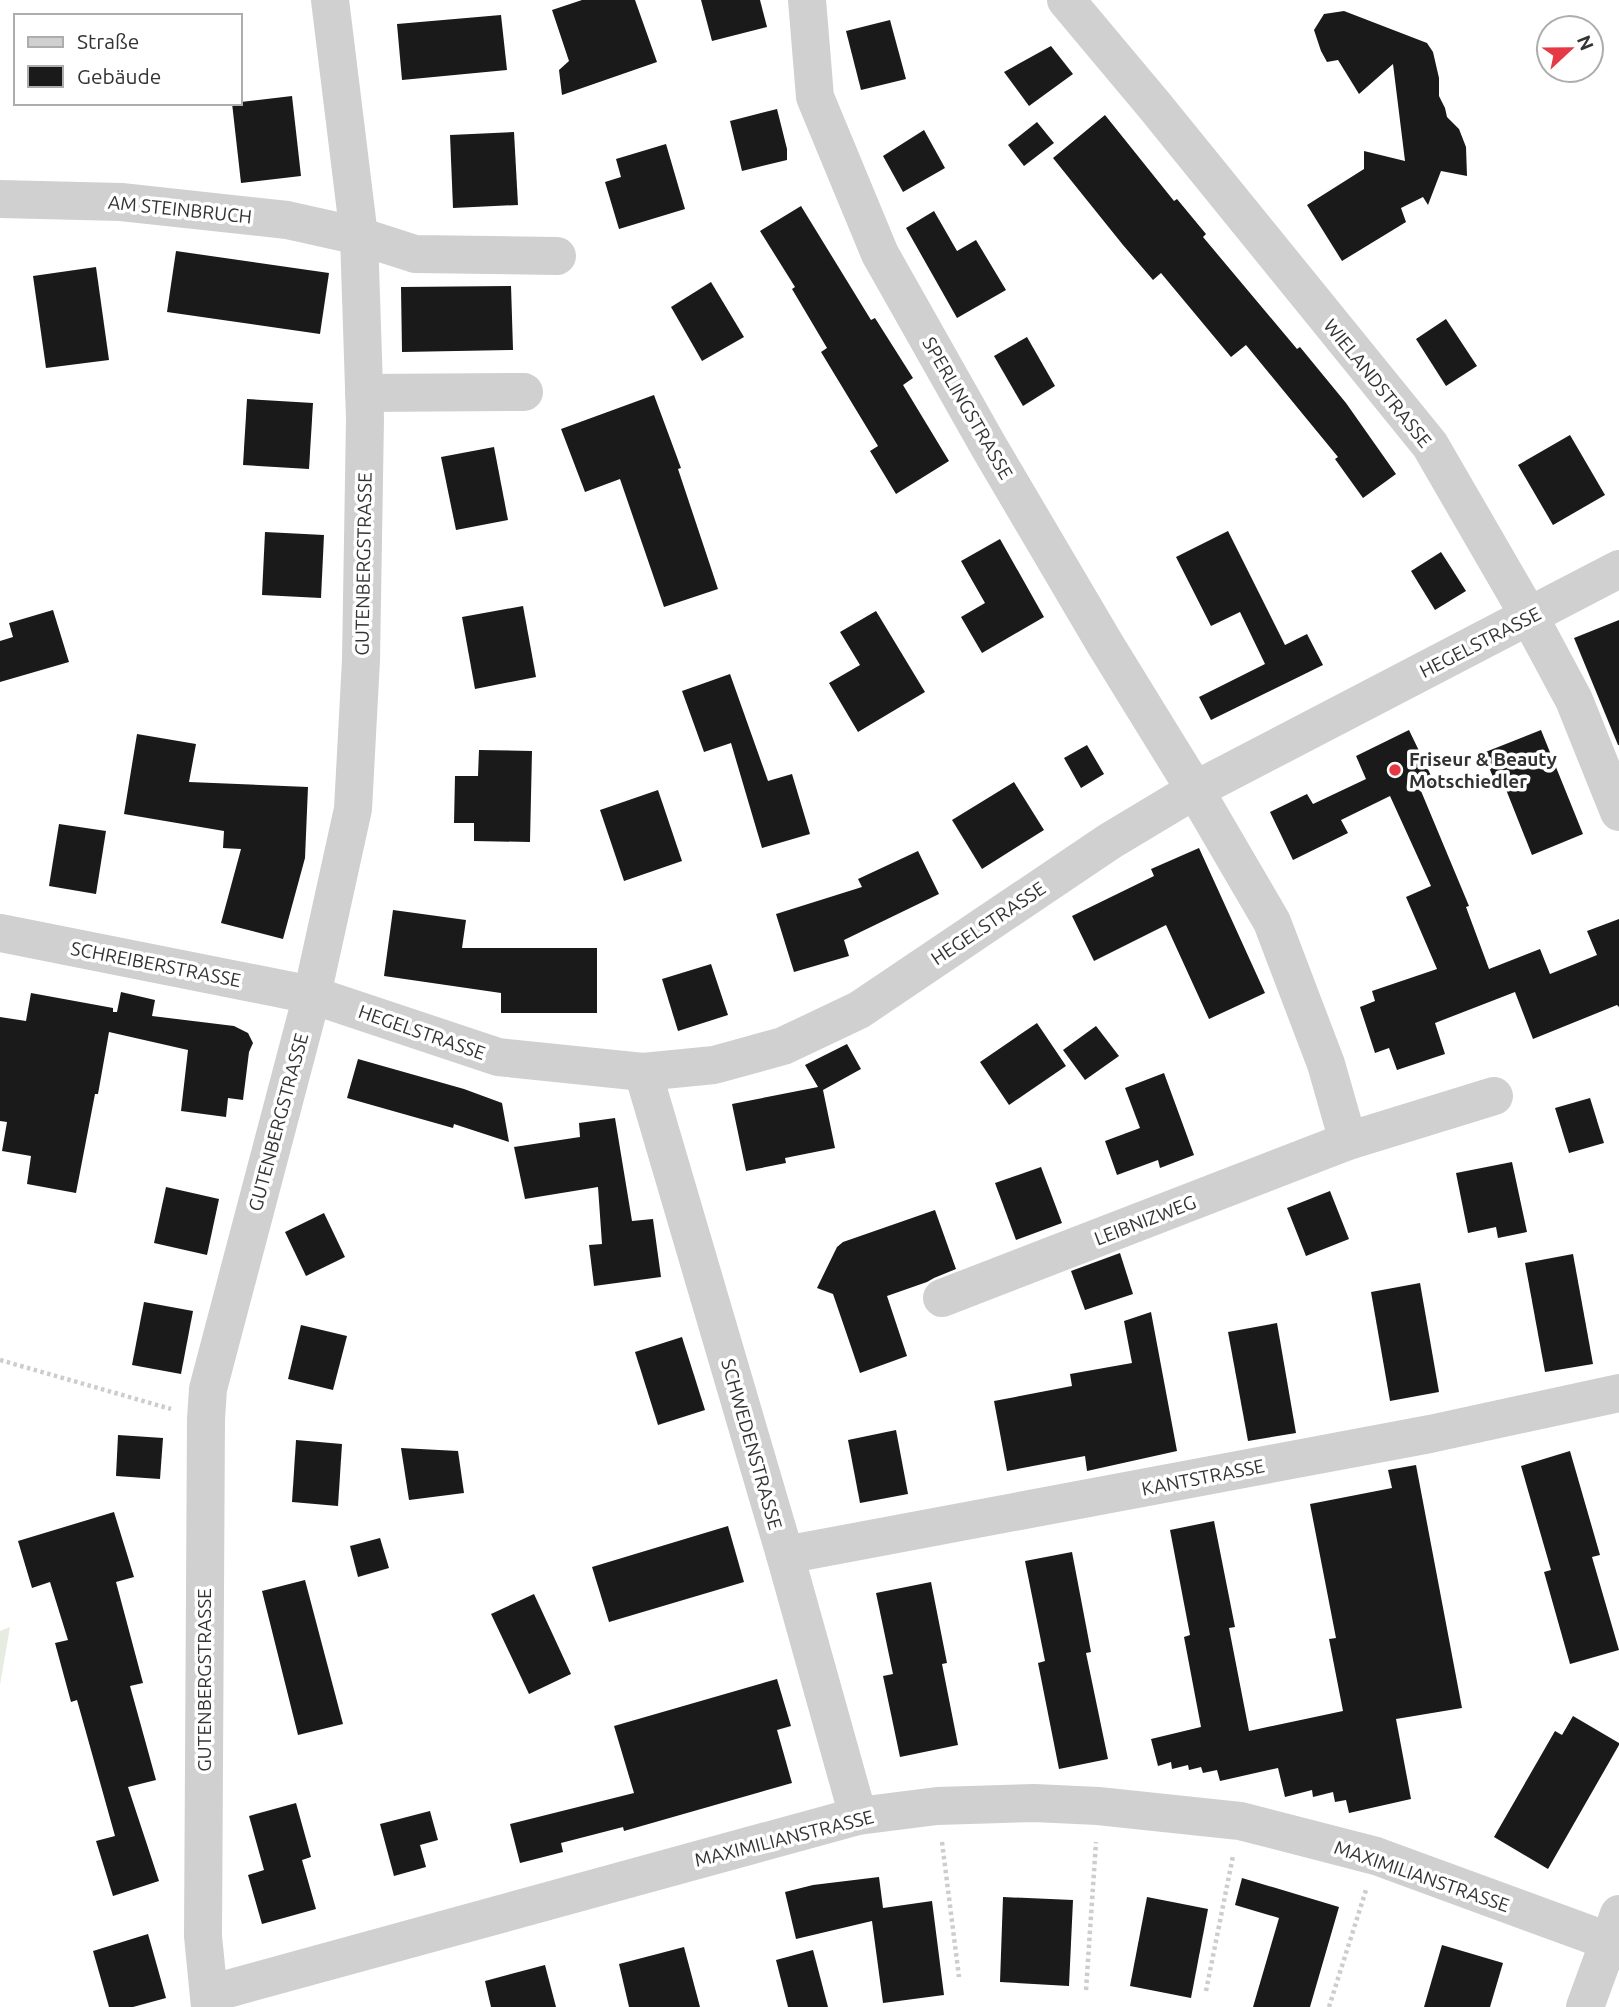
<svg xmlns="http://www.w3.org/2000/svg" width="1619" height="2007" font-family="Ubuntu,sans-serif">
<style>
.green{fill:#e6ecdf}
.building{fill:#1a1a1a}
.lines{fill:none;stroke-linecap:round;stroke-linejoin:round}
.path{stroke:#cdcdcd;stroke-width:4.5;stroke-dasharray:3.5 3.5;stroke-linecap:butt}
.minor{stroke:#d0d0d0;stroke-width:38}
.poi-dot{fill:#e63946;stroke:#fff;stroke-width:2.5}
.labels{text-anchor:middle;stroke-width:7;stroke-linejoin:round;paint-order:stroke}
.street-label{font-size:19px;fill:#333;stroke:#fff}
.poi-label{font-size:19px;font-weight:bold;fill:#333;stroke:#fff;text-anchor:start}
</style>
<rect width="100%" height="100%" fill="#fff"/>
<!-- green -->
<polygon class="green" points="10,1627 0,1685 0,1631"/>
<!-- building -->
<g class="building">
<polygon points="582,0 635,0 657,62 562,95 559,70 569,61 552,10"/>
<polygon points="701,0 760,0 767,27 712,41"/>
<polygon points="1344,11 1427,43 1433,52 1439,78 1439,96 1445,108 1447,117 1459,129 1466,147 1467,176 1441,171 1428,205 1423,197 1401,208 1406,222 1342,261 1307,205 1364,169 1364,151 1405,161 1393,64 1359,94 1338,60 1327,62 1321,51 1314,30 1324,14"/>
<polygon points="501,15 507,70 402,80 397,24"/>
<polygon points="890,20 906,79 861,90 846,31"/>
<polygon points="1051,46 1073,74 1029,106 1004,72"/>
<polygon points="292,96 301,176 241,183 232,103"/>
<polygon points="777,109 787,149 787,160 742,171 730,121"/>
<polygon points="1105,115 1174,201 1177,199 1206,234 1203,237 1297,349 1300,347 1346,403 1396,474 1363,498 1335,459 1338,457 1246,345 1231,357 1161,273 1153,280 1123,245 1053,158"/>
<polygon points="1037,122 1054,143 1024,166 1008,145"/>
<polygon points="924,130 945,168 903,192 883,156"/>
<polygon points="514,132 518,205 453,208 450,135"/>
<polygon points="666,144 685,209 619,229 605,182 621,177 616,159"/>
<polygon points="801,206 871,320 875,318 913,378 903,385 949,461 896,494 870,451 878,446 821,352 827,348 792,289 795,287 760,231"/>
<polygon points="934,211 957,251 976,240 1006,290 957,318 906,228"/>
<polygon points="176,251 329,273 320,334 167,312"/>
<polygon points="96,267 109,360 46,368 33,276"/>
<polygon points="711,282 744,337 702,361 671,307"/>
<polygon points="511,286 513,350 402,352 401,287"/>
<polygon points="1446,319 1477,366 1446,386 1416,339"/>
<polygon points="1027,337 1055,386 1023,406 994,356"/>
<polygon points="654,395 681,468 678,469 718,589 664,607 620,479 585,492 561,429"/>
<polygon points="247,399 313,403 309,469 243,465"/>
<polygon points="1570,435 1605,495 1553,525 1518,465"/>
<polygon points="494,447 508,520 456,530 441,457"/>
<polygon points="1228,531 1285,645 1307,634 1323,665 1211,720 1199,697 1265,664 1240,612 1211,626 1176,557"/>
<polygon points="265,532 324,535 321,598 262,595"/>
<polygon points="1000,539 1044,617 982,653 961,617 985,603 961,561"/>
<polygon points="1441,552 1466,591 1435,610 1411,571"/>
<polygon points="523,606 536,677 475,689 462,617"/>
<polygon points="53,610 69,662 0,682 0,641 13,637 9,623"/>
<polygon points="876,611 925,692 858,732 829,683 860,665 840,632"/>
<polygon points="1619,620 1619,745 1618,745 1574,638"/>
<polygon points="730,674 768,781 792,774 810,834 762,848 731,743 704,752 682,691"/>
<polygon points="1409,730 1435,784 1421,791 1469,906 1466,907 1489,969 1540,949 1550,974 1597,955 1587,931 1619,919 1619,1007 1617,1005 1533,1039 1515,992 1435,1023 1445,1054 1397,1070 1389,1048 1375,1053 1360,1007 1375,1001 1372,991 1437,969 1406,897 1431,886 1390,796 1341,820 1348,833 1293,860 1270,812 1307,794 1313,804 1366,779 1356,756"/>
<polygon points="1541,730 1583,834 1532,855 1505,787 1498,789 1483,753"/>
<polygon points="137,734 196,744 189,782 308,787 305,858 283,939 221,923 241,849 223,848 224,831 124,814"/>
<polygon points="1087,745 1104,774 1081,788 1064,758"/>
<polygon points="479,750 532,751 530,842 474,841 474,823 454,823 455,776 478,776"/>
<polygon points="1014,782 1044,830 982,869 952,820"/>
<polygon points="658,790 682,861 624,881 600,810"/>
<polygon points="59,824 106,831 96,894 49,886"/>
<polygon points="1199,848 1265,993 1209,1019 1166,925 1094,961 1072,916 1154,876 1151,869"/>
<polygon points="918,851 939,894 844,940 849,956 794,972 776,914 862,887 858,879"/>
<polygon points="393,910 466,920 462,948 597,948 597,1013 501,1013 501,993 384,976"/>
<polygon points="711,964 728,1015 678,1031 662,979"/>
<polygon points="121,992 155,1000 152,1016 234,1026 248,1033 253,1043 249,1052 243,1100 228,1098 226,1117 181,1111 188,1050 109,1032 98,1094 95,1094 76,1193 27,1184 31,1156 2,1151 7,1122 0,1121 0,1017 26,1021 31,993 113,1008 113,1012 117,1012"/>
<polygon points="1037,1023 1066,1066 1009,1105 980,1062"/>
<polygon points="1096,1026 1119,1056 1085,1080 1063,1050"/>
<polygon points="847,1044 861,1069 823,1090 835,1148 785,1158 786,1163 746,1171 732,1104 818,1087 805,1065"/>
<polygon points="358,1059 464,1089 502,1103 509,1142 454,1124 453,1128 347,1098"/>
<polygon points="1164,1073 1194,1155 1160,1168 1158,1160 1117,1175 1105,1141 1140,1128 1125,1088"/>
<polygon points="1590,1098 1604,1143 1569,1153 1555,1108"/>
<polygon points="615,1118 632,1221 653,1219 661,1277 594,1286 589,1245 602,1244 598,1187 525,1199 514,1147 580,1137 579,1123"/>
<polygon points="1512,1162 1527,1232 1498,1238 1496,1227 1468,1233 1456,1173"/>
<polygon points="1041,1167 1062,1223 1016,1240 995,1183"/>
<polygon points="166,1187 219,1199 207,1255 154,1243"/>
<polygon points="1330,1191 1349,1239 1306,1256 1287,1208"/>
<polygon points="935,1210 956,1269 934,1278 927,1282 887,1296 907,1356 860,1373 833,1294 817,1288 837,1247 843,1242"/>
<polygon points="324,1213 345,1257 306,1276 285,1232"/>
<polygon points="1120,1253 1133,1294 1085,1310 1071,1271"/>
<polygon points="1573,1254 1593,1364 1545,1372 1525,1263"/>
<polygon points="1420,1283 1439,1392 1390,1401 1371,1292"/>
<polygon points="144,1302 193,1311 181,1374 132,1365"/>
<polygon points="1151,1312 1177,1451 1087,1471 1085,1456 1007,1471 994,1401 1072,1386 1070,1374 1132,1363 1124,1321"/>
<polygon points="1277,1323 1296,1433 1248,1441 1228,1332"/>
<polygon points="301,1325 347,1336 333,1390 288,1379"/>
<polygon points="682,1337 705,1410 658,1425 635,1352"/>
<polygon points="896,1430 908,1494 860,1503 848,1440"/>
<polygon points="118,1435 163,1438 160,1479 116,1476"/>
<polygon points="296,1440 342,1444 338,1506 292,1502"/>
<polygon points="401,1448 458,1451 464,1493 409,1500"/>
<polygon points="1570,1451 1600,1555 1592,1557 1619,1650 1570,1664 1544,1572 1551,1570 1521,1466"/>
<polygon points="1416,1465 1462,1708 1396,1719 1411,1799 1349,1813 1346,1800 1335,1802 1333,1792 1313,1797 1312,1790 1285,1797 1278,1768 1220,1781 1217,1770 1203,1773 1201,1767 1189,1770 1188,1765 1172,1769 1171,1762 1158,1766 1151,1739 1201,1727 1184,1637 1190,1635 1170,1530 1214,1521 1235,1627 1229,1628 1249,1731 1343,1711 1329,1639 1336,1638 1310,1504 1392,1488 1388,1470"/>
<polygon points="114,1512 134,1577 116,1582 143,1683 130,1686 156,1780 128,1787 159,1881 113,1896 96,1841 115,1836 77,1700 71,1702 55,1643 68,1640 50,1582 32,1588 18,1541"/>
<polygon points="728,1526 744,1582 609,1622 592,1567"/>
<polygon points="380,1538 389,1568 358,1577 350,1546"/>
<polygon points="1072,1552 1091,1652 1086,1653 1108,1759 1059,1769 1038,1663 1045,1661 1025,1561"/>
<polygon points="305,1580 343,1724 298,1735 262,1591"/>
<polygon points="931,1582 947,1663 942,1664 958,1745 900,1757 883,1676 893,1674 876,1593"/>
<polygon points="534,1594 571,1674 529,1694 491,1614"/>
<polygon points="777,1679 791,1726 777,1730 792,1783 624,1831 623,1827 561,1843 563,1852 520,1863 510,1824 634,1793 614,1726"/>
<polygon points="1573,1716 1619,1743 1619,1745 1548,1869 1494,1837 1555,1731 1562,1735"/>
<polygon points="296,1803 311,1857 302,1860 316,1909 262,1924 248,1875 264,1870 249,1816"/>
<polygon points="430,1811 438,1840 420,1845 426,1867 394,1876 380,1824"/>
<polygon points="879,1877 883,1908 932,1901 944,1995 883,2003 872,1921 796,1939 785,1892 813,1885"/>
<polygon points="1242,1878 1339,1907 1310,2007 1253,2007 1279,1918 1235,1905"/>
<polygon points="1003,1897 1073,1900 1069,1986 1000,1982"/>
<polygon points="1147,1897 1208,1909 1191,1998 1130,1986"/>
<polygon points="148,1934 166,1998 133,2007 109,2007 93,1951"/>
<polygon points="1442,1945 1503,1963 1490,2007 1424,2007"/>
<polygon points="684,1947 700,2007 629,2007 619,1964"/>
<polygon points="813,1950 828,2007 788,2007 776,1960"/>
<polygon points="545,1965 556,2007 491,2007 485,1981"/>
</g>
<g class="lines">
<!-- path -->
<g class="path">
<polyline points="0,1360 171,1409"/>
<polyline points="942,1842 959,1977"/>
<polyline points="1086,1990 1096,1842"/>
<polyline points="1206,1991 1233,1856"/>
<polyline points="1329,2007 1366,1890"/>
</g>
<!-- minor -->
<g class="minor">
<polyline points="807,0 815,97 880,254 989,447 1105,644 1195,790 1272,922 1326,1064 1348,1141"/>
<polyline points="1066,0 1154,105 1430,445 1529,616 1574,700 1619,812"/>
<polyline points="0,199 121,202 287,220 359,236 415,254 557,256"/>
<polyline points="364,393 524,392"/>
<polyline points="0,933 312,995 498,1057 643,1072 714,1065 783,1046 859,1010 1110,841 1195,790 1619,569"/>
<polyline points="643,1072 785,1555 858,1816"/>
<polyline points="942,1298 1348,1141 1494,1096"/>
<polyline points="785,1555 1430,1434 1619,1393"/>
<polyline points="209,1994 858,1816 937,1806 1034,1803 1098,1806 1240,1821 1376,1856 1608,1941"/>
<polyline points="210,2007 203,1936 206,1419 208,1389 312,995 353,809 361,660 365,418 359,236 330,0"/>
<polyline points="1585,2007 1619,1914"/>
</g>
</g>
<!-- markers -->
<circle class="poi-dot" cx="1395" cy="770" r="7"/>
<g class="labels">
<!-- street labels -->
<g class="street-label">
<text transform="translate(180 209) rotate(6)" y="7">AM STEINBRUCH</text>
<text transform="translate(1378 383) rotate(51)" y="7">WIELANDSTRASSE</text>
<text transform="translate(968 408) rotate(60)" y="7">SPERLINGSTRASSE</text>
<text transform="translate(363 564) rotate(-89)" y="7">GUTENBERGSTRASSE</text>
<text transform="translate(1480 642) rotate(-27)" y="7">HEGELSTRASSE</text>
<text transform="translate(988 923) rotate(-34)" y="7">HEGELSTRASSE</text>
<text transform="translate(156 964) rotate(11)" y="7">SCHREIBERSTRASSE</text>
<text transform="translate(422 1032) rotate(19)" y="7">HEGELSTRASSE</text>
<text transform="translate(278 1122) rotate(-75)" y="7">GUTENBERGSTRASSE</text>
<text transform="translate(1145 1220) rotate(-21)" y="7">LEIBNIZWEG</text>
<text transform="translate(752 1444) rotate(74)" y="7">SCHWEDENSTRASSE</text>
<text transform="translate(1203 1477) rotate(-11)" y="7">KANTSTRASSE</text>
<text transform="translate(204 1680) rotate(-90)" y="7">GUTENBERGSTRASSE</text>
<text transform="translate(784 1838) rotate(-14)" y="7">MAXIMILIANSTRASSE</text>
<text transform="translate(1422 1876) rotate(19)" y="7">MAXIMILIANSTRASSE</text>
</g>
<!-- poi labels -->
<g class="poi-label">
<text x="1409" y="766">Friseur &amp; Beauty<tspan x="1409" dy="22">Motschiedler</tspan></text>
</g>
</g>
<!-- legend -->
<rect x="14" y="14" width="228" height="91" fill="#ffffff" stroke="#adadad" stroke-width="2"/>
<rect x="28" y="37" width="35" height="10" fill="#d0d0d0" stroke="#adadad" stroke-width="2"/>
<text x="77" y="49" font-size="21" fill="#333333">Straße</text>
<rect x="28" y="66" width="35" height="21" fill="#1a1a1a" stroke="#adadad" stroke-width="2"/>
<text x="77" y="84" font-size="21" fill="#333333">Gebäude</text>
<!-- north arrow -->
<g transform="translate(1570 49) rotate(68)"><circle r="33" fill="#ffffff" stroke="#adadad" stroke-width="2"/>
<path d="M0-5L12 26L0 18L-12 26Z" fill="#e63946"/>
<text y="-10" font-size="19" font-weight="bold" text-anchor="middle" fill="#333333">N</text>
</g>
</svg>
